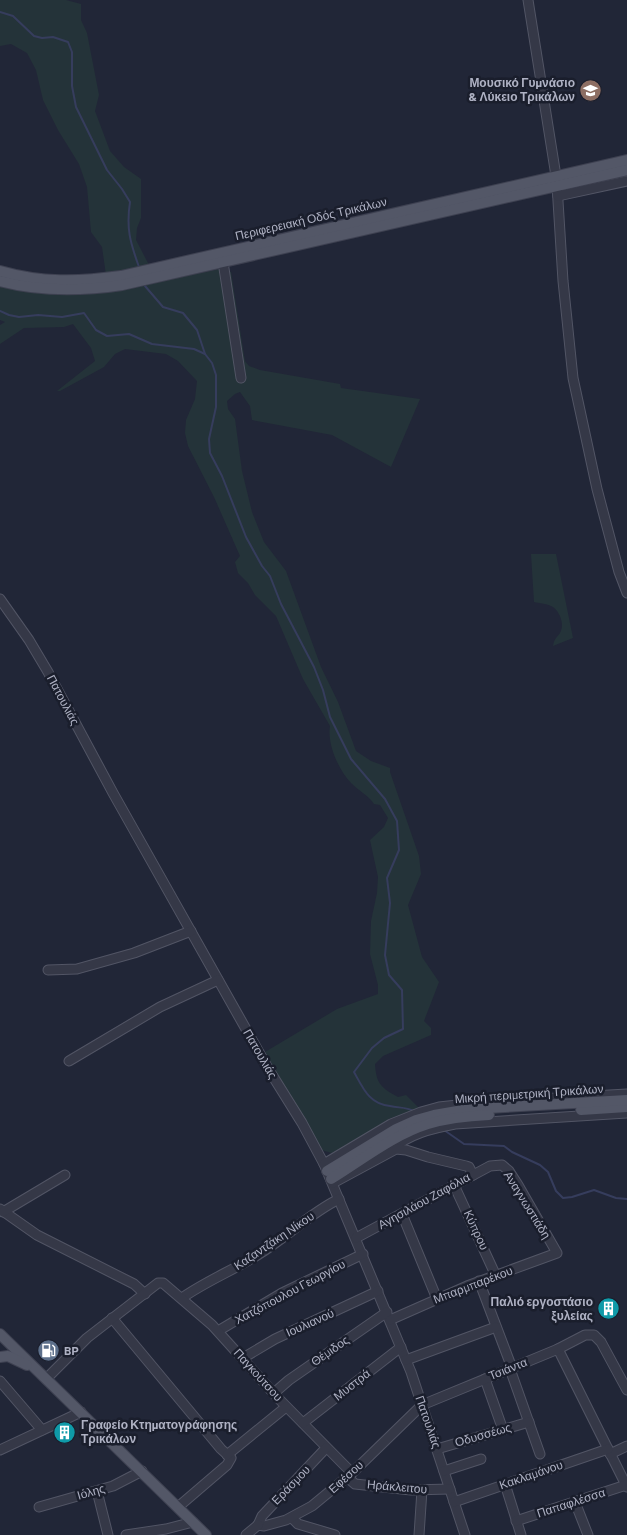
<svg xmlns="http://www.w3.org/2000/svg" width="627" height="1535" font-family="Barlow,sans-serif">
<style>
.green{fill:#243339}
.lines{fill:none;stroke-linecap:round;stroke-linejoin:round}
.stream{stroke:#363d5d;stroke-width:2}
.minor-casing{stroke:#525565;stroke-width:11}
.major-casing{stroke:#3e4151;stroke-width:12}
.minor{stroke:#353847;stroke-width:9}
.major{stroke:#535767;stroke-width:10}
.labels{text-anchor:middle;stroke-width:5;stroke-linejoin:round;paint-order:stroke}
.poi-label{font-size:12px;font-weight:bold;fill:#afb2c4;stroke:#1a1e2c;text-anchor:end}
.street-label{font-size:12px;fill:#afb2c4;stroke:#1a1e2c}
</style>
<rect width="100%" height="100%" fill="#212637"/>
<!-- green -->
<g class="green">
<polygon points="0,0 66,0 81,4 81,20 87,33 99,95 95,111 110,151 124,167 141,179 141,218 137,228 136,240 149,265 106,275 102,247 91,232 87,187 79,164 58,130 43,100 36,70 27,53 11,44 0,46"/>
<path d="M 219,269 L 231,272 L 245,361 L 249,366 L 260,370 L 340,384 L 341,388 L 420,399 L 391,467 L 332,435 L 252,420 L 250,406 L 240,392 L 235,394 L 227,401 L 228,409 L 235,419 L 242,471 L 252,512 L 264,542 L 286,571 L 321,667 L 338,702 L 356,751 L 371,761 L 390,768 L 390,772 L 419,856 L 421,874 L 408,905 L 422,957 L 439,982 L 424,1021 L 431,1028 L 431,1035 L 383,1056 L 375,1064 C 376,1083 381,1088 398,1097 L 406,1095 L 419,1108 L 389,1119 L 338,1151 L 332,1153 L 321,1150 L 265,1052 L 337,1009 L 378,994 L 378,985 L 370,954 L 371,921 L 377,893 L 378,877 L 370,840 L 384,827 L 388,818 L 380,805 L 374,804 C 368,795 359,791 351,783 C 338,769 327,744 330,726 L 303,679 L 276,616 L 255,595 L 248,583 L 238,573 L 235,562 L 240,556 L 214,497 L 188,446 L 185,433 L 186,420 L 195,399 L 197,381 L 178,361 L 166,354 L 125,349 L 115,354 L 104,367 L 60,391 L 57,391 L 95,361 L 91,348 L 73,324 L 64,327 L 24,328 L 0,344 L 0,325 L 5,322 L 0,320 L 0,285 L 38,292 L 60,295 L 89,294 L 121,290 Z"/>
<path d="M 531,554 L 556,554 L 573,638 L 553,646 C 555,637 556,639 560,633 C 565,625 560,612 553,607 C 548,604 539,603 534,602 Z"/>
</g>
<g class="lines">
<!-- stream -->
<g class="stream">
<path d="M 0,12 L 13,16 L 34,36 L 42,38 L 53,37 L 68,42 L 72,52 L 72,86 L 76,107 L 107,170 L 122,189 L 130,202 C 126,228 130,242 139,267"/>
<polyline points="145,286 163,307 183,313 197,330 205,354"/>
<path d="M 0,311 L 9,315 L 19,317 L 38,315 L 62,317 L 84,313 L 96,330 L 107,336 L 129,334 L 152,344 L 194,349 L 205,354 L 212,363 L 216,375 L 216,407 L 209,439 L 210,453 L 222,476 L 246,537 L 262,566 L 270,576 L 281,604 L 314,667 L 323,690 L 330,717 L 351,759 L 385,799 L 397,821 L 399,850 L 387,878 L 390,903 L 385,955 L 389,975 L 402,990 L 403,1029 L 384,1038 L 372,1048 L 354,1072 C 363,1088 369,1104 390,1106 C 399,1108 406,1107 414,1111"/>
<polyline points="444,1130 464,1144 504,1146 512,1152 540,1165 548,1172 556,1191 563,1198 572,1197 594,1190 616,1198 627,1199"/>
</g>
<defs>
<g id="minor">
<polyline points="528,0 556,176"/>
<polyline points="557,185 563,281 573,378 597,489 619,572 627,593"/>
<polyline points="558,196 627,181"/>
<polyline points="223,262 241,378"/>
<polyline points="0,599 29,640 48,672 113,793 269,1070 302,1123 324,1164 411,1372 465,1535"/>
<polyline points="48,970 77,969 134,953 191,931"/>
<polyline points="69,1061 160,1007 218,980"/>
<path d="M 391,1150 C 408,1134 433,1128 455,1124 L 627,1113"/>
<polyline points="324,1164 391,1124 421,1112 439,1107 485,1102 627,1094"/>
<polyline points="333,1183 396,1149 406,1150 428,1157 466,1166 469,1167 473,1175"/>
<polyline points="454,1185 496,1276"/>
<polyline points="0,1209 37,1235 134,1284 145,1294"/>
<polyline points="3,1212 65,1175"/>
<polyline points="402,1214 437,1299"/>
<polyline points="356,1238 490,1166 502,1165 509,1171 518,1185 557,1253 467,1286 390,1320"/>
<polyline points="479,1281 512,1368"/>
<path d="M 182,1298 C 206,1281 234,1270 259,1254 C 287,1237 310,1213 339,1199"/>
<polyline points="112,1318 221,1449 231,1458 227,1465 178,1507"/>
<polyline points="218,1331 282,1293 363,1254"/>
<polyline points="558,1349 627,1487"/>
<polyline points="243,1358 275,1339 378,1291"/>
<polyline points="406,1360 496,1327"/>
<polyline points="510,1369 540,1454"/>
<polyline points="46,1379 87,1338 158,1283 163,1283 212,1325 277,1397 352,1473"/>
<polyline points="485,1379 503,1430"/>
<polyline points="0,1381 42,1430"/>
<polyline points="274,1393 289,1380 387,1312"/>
<polyline points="303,1423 401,1347"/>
<polyline points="437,1449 529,1422"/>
<polyline points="0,1450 81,1412"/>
<polyline points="610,1454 627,1446"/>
<polyline points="227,1455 286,1407"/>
<polyline points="444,1471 481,1459"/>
<polyline points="347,1477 355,1484 411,1490 450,1489"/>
<polyline points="505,1484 521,1535"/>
<polyline points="97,1491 108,1535"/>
<polyline points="454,1502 608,1449"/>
<polyline points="575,1502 588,1535"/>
<polyline points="39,1507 113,1486 142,1471"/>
<polyline points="292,1518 298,1524 335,1535"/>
<polyline points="516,1521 626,1485"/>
<polyline points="258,1525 264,1526 286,1520 312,1506 352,1473 422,1405 558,1349 585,1335 594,1335 601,1342 627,1390"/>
<polyline points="258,1525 262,1516 326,1448"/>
<polyline points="126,1535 166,1529 193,1522"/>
<polyline points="246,1535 258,1525"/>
<polyline points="419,1535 422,1490"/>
</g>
<g id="major">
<path d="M 0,271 C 42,283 78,282 121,276 L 627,160"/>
<path d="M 0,281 C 41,292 81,291 122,285 L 627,170"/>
<polyline points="581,1110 627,1107"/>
<polyline points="327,1171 396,1129 416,1120 434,1115 469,1109 627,1100"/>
<path d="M 331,1179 C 362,1160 393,1135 428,1124 C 448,1118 468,1116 489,1115"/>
<polyline points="0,1334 206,1535"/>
<polyline points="0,1357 8,1356 27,1365"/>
</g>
</defs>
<!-- minor casing -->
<use href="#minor" class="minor-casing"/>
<!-- major casing -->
<use href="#major" class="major-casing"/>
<!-- minor -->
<use href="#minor" class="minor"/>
<!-- major -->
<use href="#major" class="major"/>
</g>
<!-- icons -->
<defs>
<symbol id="school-disc" viewBox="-11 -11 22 22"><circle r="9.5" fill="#8d6e63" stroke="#1a1e2c"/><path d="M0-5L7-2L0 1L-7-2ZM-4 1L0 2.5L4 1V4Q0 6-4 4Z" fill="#fff"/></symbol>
<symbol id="building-disc" viewBox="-11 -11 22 22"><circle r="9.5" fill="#0f9aa8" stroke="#1a1e2c"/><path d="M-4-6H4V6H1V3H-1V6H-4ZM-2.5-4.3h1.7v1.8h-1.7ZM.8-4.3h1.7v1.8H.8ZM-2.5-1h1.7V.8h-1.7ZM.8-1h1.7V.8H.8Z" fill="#fff"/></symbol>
<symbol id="fuel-disc" viewBox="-11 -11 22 22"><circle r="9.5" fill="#5c6f8a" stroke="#1a1e2c"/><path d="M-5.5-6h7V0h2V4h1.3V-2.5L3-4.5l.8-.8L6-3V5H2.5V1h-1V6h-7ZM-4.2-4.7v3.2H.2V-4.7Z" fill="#fff"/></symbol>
</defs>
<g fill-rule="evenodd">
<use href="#school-disc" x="578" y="78" width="25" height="25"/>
<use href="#building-disc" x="596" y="1296" width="25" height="25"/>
<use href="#fuel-disc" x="36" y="1338" width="25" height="25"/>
<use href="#building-disc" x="52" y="1420" width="25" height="25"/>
</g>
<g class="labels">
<!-- poi labels -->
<g class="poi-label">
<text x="575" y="87">Μουσικό Γυμνάσιο<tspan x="575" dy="14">&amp; Λύκειο Τρικάλων</tspan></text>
<text x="593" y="1306">Παλιό εργοστάσιο<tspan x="593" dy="14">ξυλείας</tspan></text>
<text x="64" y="1355" text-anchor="start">BP</text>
<text x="81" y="1429" text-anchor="start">Γραφείο Κτηματογράφησης<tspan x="81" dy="14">Τρικάλων</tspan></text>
</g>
<!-- street labels -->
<g class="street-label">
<text transform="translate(311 219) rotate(-13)" y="4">Περιφερειακή Οδός Τρικάλων</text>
<text transform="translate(63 700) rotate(62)" y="4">Πατουλιάς</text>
<text transform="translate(260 1054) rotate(60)" y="4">Πατουλιάς</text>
<text transform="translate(529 1094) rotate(-4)" y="4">Μικρή περιμετρική Τρικάλων</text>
<text transform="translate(424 1201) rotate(-29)" y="4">Αγησιλάου Ζαφόλια</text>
<text transform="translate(527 1205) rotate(58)" y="4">Αναγνωστιάδη</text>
<text transform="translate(476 1230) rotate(65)" y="4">Κύπρου</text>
<text transform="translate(274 1241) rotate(-34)" y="4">Καζαντζάκη Νίκου</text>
<text transform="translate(473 1285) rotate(-21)" y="4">Μπαρμπαρέκου</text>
<text transform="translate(290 1292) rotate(-28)" y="4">Χατζόπουλου Γεωργίου</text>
<text transform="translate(310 1323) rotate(-24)" y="4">Ιουλιανού</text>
<text transform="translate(330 1351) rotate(-35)" y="4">Θέμιδος</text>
<text transform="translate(508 1369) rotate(-22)" y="4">Τσιάντα</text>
<text transform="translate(258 1375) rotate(48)" y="4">Παγκούτσου</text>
<text transform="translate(352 1385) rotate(-38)" y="4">Μυστρά</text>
<text transform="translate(428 1422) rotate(71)" y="4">Πατουλιάς</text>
<text transform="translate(483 1435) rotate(-16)" y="4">Οδυσσέως</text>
<text transform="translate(531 1475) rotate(-19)" y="4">Κακλαμάνου</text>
<text transform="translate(346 1477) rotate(-42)" y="4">Εφέσου</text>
<text transform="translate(291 1485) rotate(-46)" y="4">Εράσμου</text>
<text transform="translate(397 1487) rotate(5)" y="4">Ηράκλειτου</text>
<text transform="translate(91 1492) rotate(-16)" y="4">Ιόλης</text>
<text transform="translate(571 1503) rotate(-18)" y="4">Παπαφλέσσα</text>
</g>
</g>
</svg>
